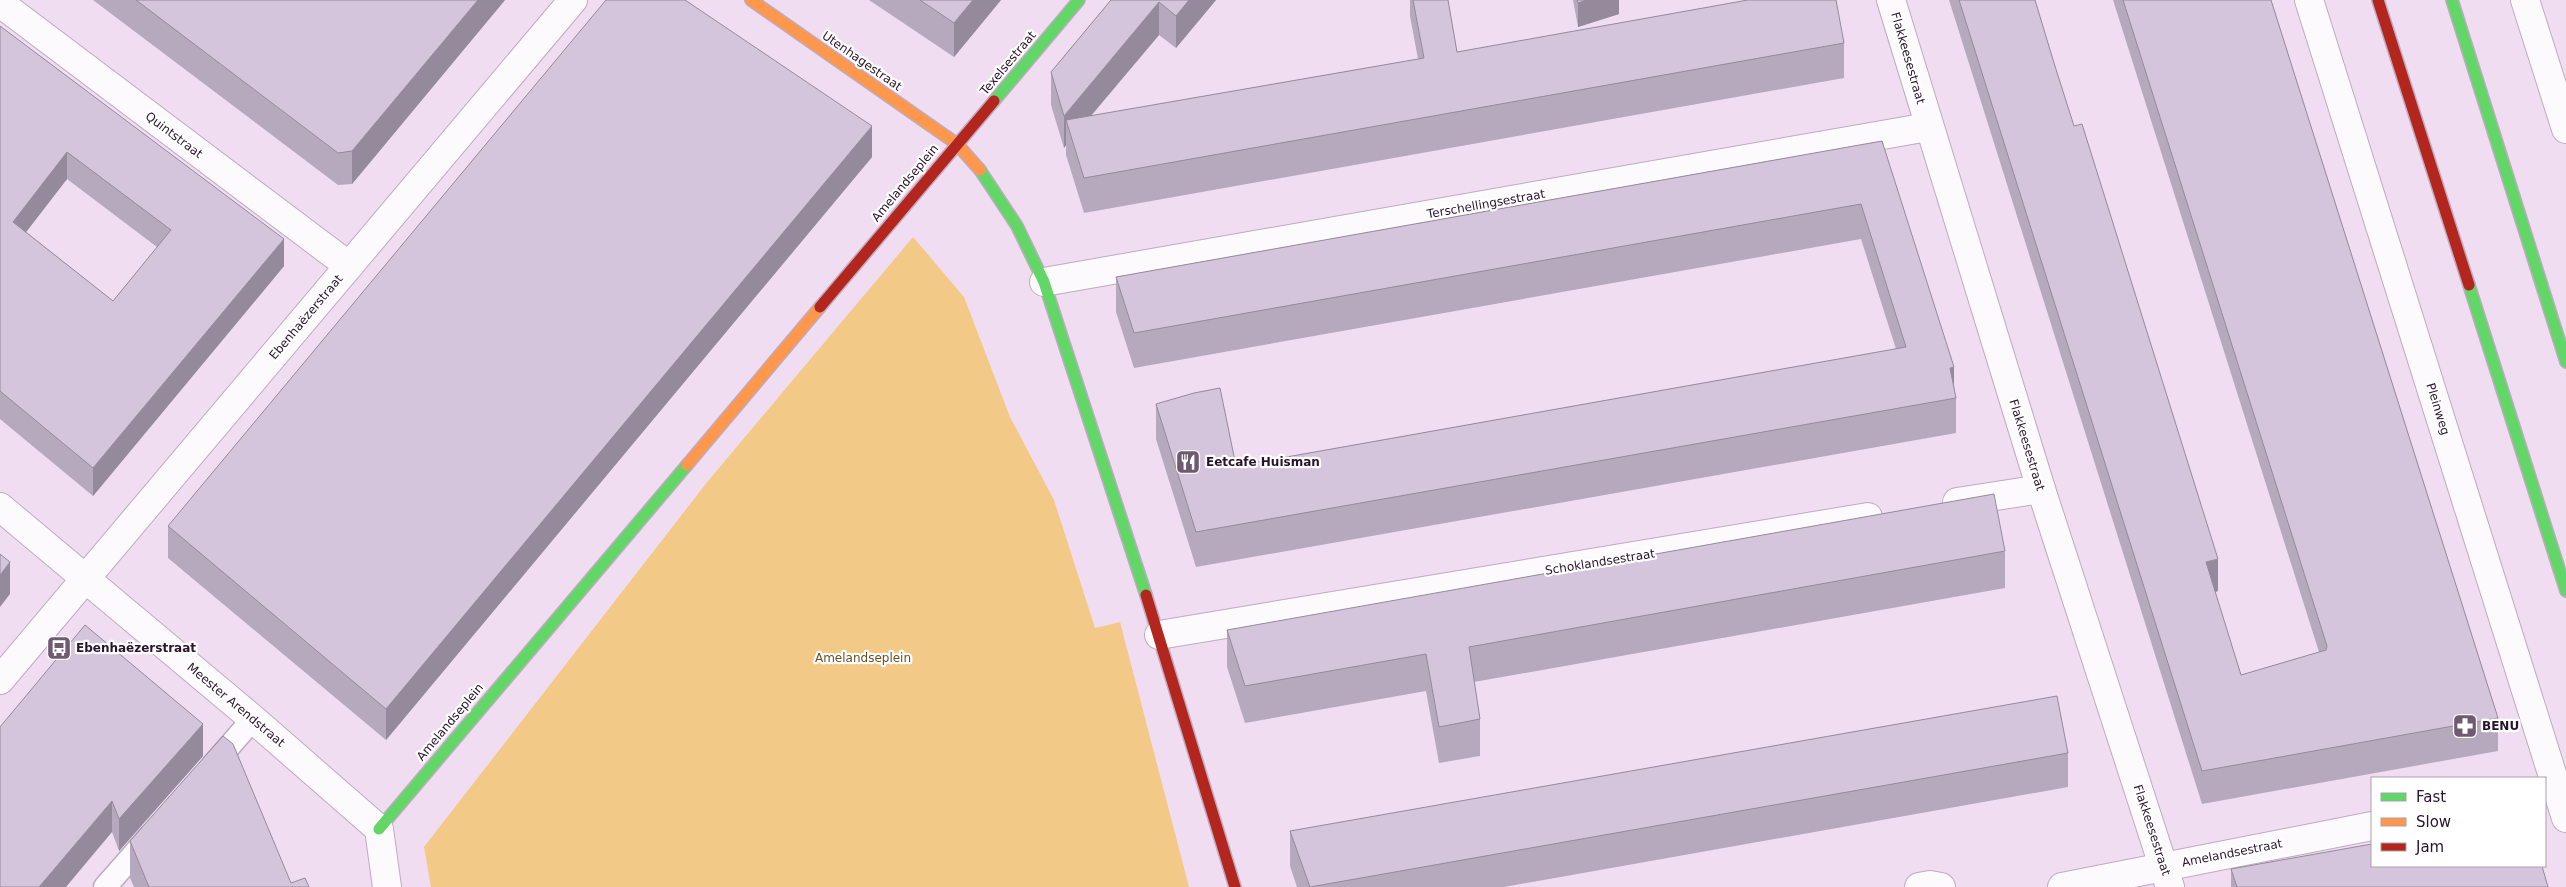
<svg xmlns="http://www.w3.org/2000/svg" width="2566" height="887" font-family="'DejaVu Sans',sans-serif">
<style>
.green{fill:#f2c987}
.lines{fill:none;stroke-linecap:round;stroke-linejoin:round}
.lane-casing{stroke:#beabc0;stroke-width:25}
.street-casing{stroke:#beabc0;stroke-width:30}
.fast-casing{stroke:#beabc0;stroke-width:14}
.slow-casing{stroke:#beabc0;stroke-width:14}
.jam-casing{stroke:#beabc0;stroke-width:14}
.lane{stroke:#fdfafd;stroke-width:22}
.street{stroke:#fdfafd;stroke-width:28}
.fast{stroke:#63d668;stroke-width:11}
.slow{stroke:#ff974d;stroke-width:11}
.jam{stroke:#b3261e;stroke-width:11}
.wall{fill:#b6a9be;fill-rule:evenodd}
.shaded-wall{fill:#948a9b}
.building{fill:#d4c5dd;stroke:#948a9b;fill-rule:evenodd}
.labels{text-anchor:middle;stroke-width:4.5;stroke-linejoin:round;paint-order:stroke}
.street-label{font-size:12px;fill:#29132c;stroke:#fff}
.poi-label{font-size:12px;font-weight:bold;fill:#29132c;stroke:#fff;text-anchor:start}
.park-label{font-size:12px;fill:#6a521f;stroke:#fff}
</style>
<rect width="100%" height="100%" fill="#f0ddf2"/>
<!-- green -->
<polygon class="green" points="913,237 964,297 1010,417 1054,500 1095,628 1120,622 1189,887 431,887 424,847 708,481"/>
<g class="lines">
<defs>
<g id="lane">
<polyline points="213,765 253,719"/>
<polyline points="105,887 150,836"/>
</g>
<g id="street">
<polyline points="1891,0 2041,489 2170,887"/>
<polyline points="2309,0 2566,818"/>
<polyline points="2525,0 2566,129"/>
<polyline points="0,3 349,266"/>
<polyline points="1044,282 1928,127"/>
<polyline points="1957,502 2041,489"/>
<polyline points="0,507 253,719 379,829 387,887"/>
<polyline points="1159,635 1868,517"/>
<polyline points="0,680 573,0"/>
<polyline points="1919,887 1930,885 1941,887"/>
<polyline points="2062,887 2372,826"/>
</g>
<g id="fast">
<polyline points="2452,0 2566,362"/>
<polyline points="994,101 1079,0"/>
<polyline points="980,170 1017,226 1044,282 1146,595"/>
<polyline points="2469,285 2566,591"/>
<polyline points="379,829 687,465"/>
</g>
<g id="slow">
<polyline points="751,0 957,144 980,170"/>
<polyline points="687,465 820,307"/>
</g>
<g id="jam">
<polyline points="2378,0 2469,285"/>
<polyline points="820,307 994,101"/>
<polyline points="1146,595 1235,887"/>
</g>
</defs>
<!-- lane casing -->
<use href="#lane" class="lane-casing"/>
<!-- street casing -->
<use href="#street" class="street-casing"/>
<!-- fast casing -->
<use href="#fast" class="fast-casing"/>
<!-- slow casing -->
<use href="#slow" class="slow-casing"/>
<!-- jam casing -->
<use href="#jam" class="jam-casing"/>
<!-- lane -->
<use href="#lane" class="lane"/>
<!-- street -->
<use href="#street" class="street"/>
<!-- fast -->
<use href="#fast" class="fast"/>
<!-- slow -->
<use href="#slow" class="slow"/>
<!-- jam -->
<use href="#jam" class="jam"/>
</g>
<!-- wall -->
<g class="wall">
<polygon points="93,0 505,0 352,184 338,185"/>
<polygon points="869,0 1001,0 954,57"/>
<polygon points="1111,0 1216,0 1176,48 1159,35 1091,116 1418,59 1410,16 1410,0 1448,0 1457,52 1844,43 1844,78 1084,213 1066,155 1066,145 1064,148 1051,105 1051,72"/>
<polygon points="1573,0 1619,0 1619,14 1578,27"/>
<polygon points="1949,0 2035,0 2054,63 2218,591 2215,592 2241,675 2319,652 2113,0 2271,0 2498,718 2498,751 2202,804"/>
<path d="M 0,26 L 284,266 L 93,496 L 0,419 ZM 67,179 L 157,247 L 113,301 L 26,232 Z"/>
<polygon points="1882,141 1954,388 1956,398 1956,433 1196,567 1156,439 1156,404 1236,466 1896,349 1861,239 1134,368 1116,312 1116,277"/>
<polygon points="872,157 386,740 168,558 168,526"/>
<polygon points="2005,551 2005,588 1474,682 1480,719 1480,756 1439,763 1426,691 1245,723 1227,667 1227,630"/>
<polygon points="0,727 203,756 119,851 112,832"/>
<polygon points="2068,753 2068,787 1504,887 1297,887 1290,866 1290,831"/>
<polygon points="130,841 291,883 309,887 134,887 130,878"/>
<polygon points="2231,869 2548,887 2231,887"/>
</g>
<!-- shaded-wall -->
<g class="shaded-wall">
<polygon points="478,0 505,0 352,184 352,151"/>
<polygon points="973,0 1001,0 954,57 954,23"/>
<polygon points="1189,0 1216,0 1176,48 1176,16"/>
<polygon points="1586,0 1619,0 1619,14 1578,27 1578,3"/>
<polygon points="1159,2 1159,35 1072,138 1066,120 1066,145 1064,148 1064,116"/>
<polygon points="872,126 872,157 386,740 386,709"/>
<polygon points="67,152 67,179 13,249 13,222"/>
<polygon points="284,239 284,266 93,496 93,468"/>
<polygon points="1954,367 1954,398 1950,368"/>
<polygon points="2218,559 2218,591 2206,595 2206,562"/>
<polygon points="10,562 10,594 0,607 0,575"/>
<polygon points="203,724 203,756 119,851 119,819"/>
<polygon points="112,801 112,832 66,887 39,887"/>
</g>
<!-- building -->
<g class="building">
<polygon points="136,0 478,0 352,151 338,153"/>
<polygon points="606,0 685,0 872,126 386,709 168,526"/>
<polygon points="920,0 973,0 954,23"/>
<polygon points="1111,0 1189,0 1176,16 1159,2 1064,116 1051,72"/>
<polygon points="1413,0 1448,0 1457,52 1748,0 1836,0 1844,43 1084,178 1066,120 1424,58"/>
<polygon points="1577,0 1586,0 1578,3"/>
<polygon points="1959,0 2035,0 2054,63 2074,126 2082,124 2218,559 2206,562 2241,675 2326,650 2327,646 2123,0 2271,0 2498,718 2202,771"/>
<path d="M 0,26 L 284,239 L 93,468 L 0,391 ZM 67,152 L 171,230 L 113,301 L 13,222 Z"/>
<polygon points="1882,141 1954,367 1950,368 1956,398 1196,532 1156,404 1194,393 1220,388 1236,466 1906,347 1861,204 1134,333 1116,277"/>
<polygon points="1994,494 2005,551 1469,647 1480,719 1439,727 1426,654 1245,686 1227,630"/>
<polygon points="0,554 10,562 0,575"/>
<polygon points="85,625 203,724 119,819 112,801 39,887 0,887 0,727"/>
<polygon points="2057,696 2068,753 1310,887 1290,831"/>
<polygon points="223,736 233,744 291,883 305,878 309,887 149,887 130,841"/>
<polygon points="2372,844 2372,866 2542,866 2548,887 2237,887 2231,869"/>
</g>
<!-- icons -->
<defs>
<symbol id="restaurant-square" viewBox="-11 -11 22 22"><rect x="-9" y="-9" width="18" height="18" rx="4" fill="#6f5a71" stroke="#fff"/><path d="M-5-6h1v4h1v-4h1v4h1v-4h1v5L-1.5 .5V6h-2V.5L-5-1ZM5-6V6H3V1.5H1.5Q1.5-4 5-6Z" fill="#fff"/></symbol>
<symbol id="bus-square" viewBox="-11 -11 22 22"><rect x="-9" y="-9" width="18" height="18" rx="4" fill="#6f5a71" stroke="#fff"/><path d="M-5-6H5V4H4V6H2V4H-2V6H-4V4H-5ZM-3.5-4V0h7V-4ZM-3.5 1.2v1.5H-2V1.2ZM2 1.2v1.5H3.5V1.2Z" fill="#fff"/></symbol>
<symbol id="pharmacy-square" viewBox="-11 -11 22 22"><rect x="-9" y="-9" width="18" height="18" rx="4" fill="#6f5a71" stroke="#fff"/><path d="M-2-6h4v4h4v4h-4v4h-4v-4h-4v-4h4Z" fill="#fff"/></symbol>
</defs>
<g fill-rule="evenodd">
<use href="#restaurant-square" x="1174" y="448" width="28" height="28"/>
<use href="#bus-square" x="45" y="634" width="28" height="28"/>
<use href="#pharmacy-square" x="2451" y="712" width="28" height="28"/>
</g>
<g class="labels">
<!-- street labels -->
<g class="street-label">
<text transform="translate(1908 58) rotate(74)" y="4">Flakkeesestraat</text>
<text transform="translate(862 61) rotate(35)" y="4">Utenhagestraat</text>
<text transform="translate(1008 63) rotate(-50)" y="4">Texelsestraat</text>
<text transform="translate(174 135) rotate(37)" y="4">Quintstraat</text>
<text transform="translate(905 183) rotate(-50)" y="4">Amelandseplein</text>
<text transform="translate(1486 204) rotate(-10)" y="4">Terschellingsestraat</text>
<text transform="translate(306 317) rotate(-50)" y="4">Ebenhaëzerstraat</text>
<text transform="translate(2438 409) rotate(73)" y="4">Pleinweg</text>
<text transform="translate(2027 445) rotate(73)" y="4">Flakkeesestraat</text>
<text transform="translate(1600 562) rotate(-9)" y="4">Schoklandsestraat</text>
<text transform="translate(236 705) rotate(40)" y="4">Meester Arendstraat</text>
<text transform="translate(450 722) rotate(-50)" y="4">Amelandseplein</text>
<text transform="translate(2152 830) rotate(72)" y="4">Flakkeesestraat</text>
<text transform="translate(2232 853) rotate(-11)" y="4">Amelandsestraat</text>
</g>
<!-- poi labels -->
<g class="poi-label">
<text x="1206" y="466">Eetcafe Huisman</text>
<text x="76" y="652">Ebenhaëzerstraat</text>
<text x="2482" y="730">BENU</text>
</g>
<!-- park labels -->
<g class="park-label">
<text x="863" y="662">Amelandseplein</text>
</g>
</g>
<!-- legend -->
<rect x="2371" y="777" width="175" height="90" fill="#ffffff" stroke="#a9a1ab"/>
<rect x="2381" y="793" width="25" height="8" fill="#63d668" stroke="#a9a1ab"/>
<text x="2416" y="802" font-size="15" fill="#29132c">Fast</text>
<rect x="2381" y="818" width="25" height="8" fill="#ff974d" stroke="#a9a1ab"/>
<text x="2416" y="827" font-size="15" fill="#29132c">Slow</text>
<rect x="2381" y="843" width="25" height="8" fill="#b3261e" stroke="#a9a1ab"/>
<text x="2416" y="852" font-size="15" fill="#29132c">Jam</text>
</svg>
